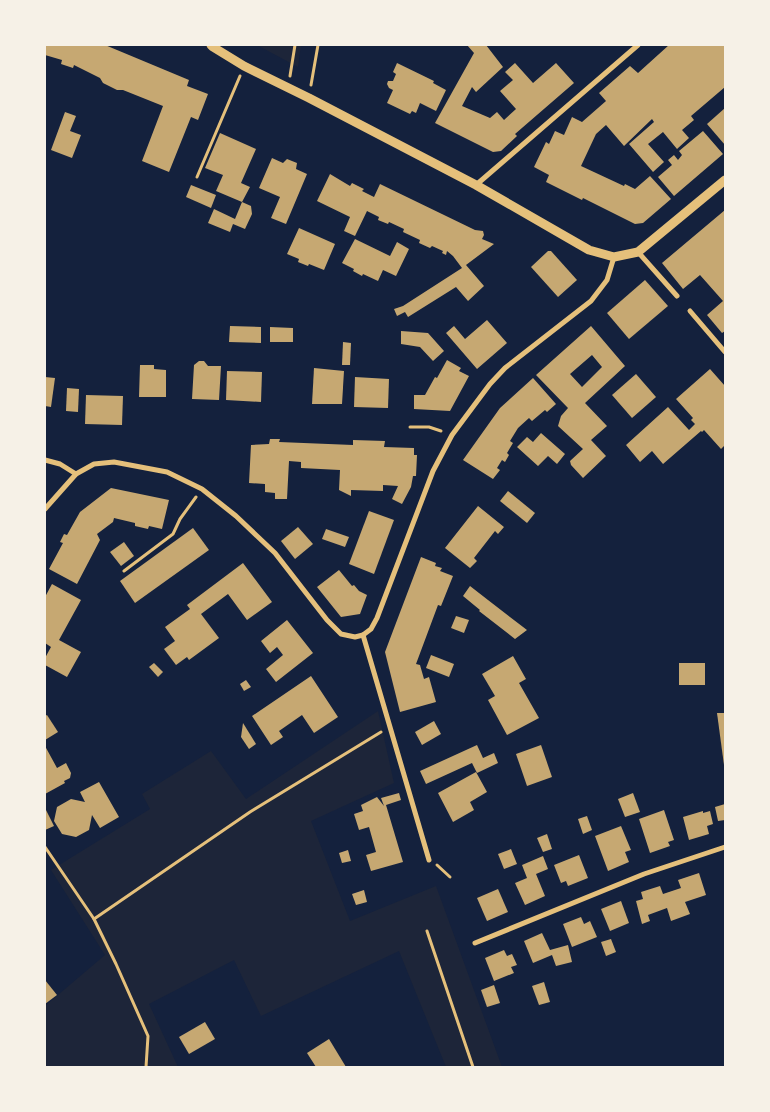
<svg xmlns="http://www.w3.org/2000/svg" width="770" height="1112" font-family="Quicksand,sans-serif">
<style>
.green{fill:#1d2539}
.building{fill:#c6a872;fill-rule:evenodd}
.lines{fill:none;stroke-linecap:round;stroke-linejoin:round}
.path{stroke:#e5c07b;stroke-width:3}
.minor{stroke:#e5c07b;stroke-width:5}
.tertiary{stroke:#e5c07b;stroke-width:9}
</style>
<rect width="100%" height="100%" fill="#14213d"/>
<!-- green -->
<g class="green">
<polygon points="257,45 301,45 298,67"/>
<polygon points="378,711 394,783 311,821 350,921 436,886 502,1067 446,1067 399,951 261,1016 234,960 149,1004 178,1067 45,1067 45,1006 105,955 51,870 150,809 142,794 211,751 246,799"/>
</g>
<!-- building -->
<g class="building">
<polygon points="45,45 105,45 189,80 187,86 208,94 198,120 191,117 169,172 142,161 163,106 123,90 117,90 103,83 100,78 74,65 73,68 61,64 62,60 45,55"/>
<polygon points="467,45 486,45 503,67 476,92 472,87 462,106 490,118 497,112 504,120 516,109 500,91 513,80 505,72 515,63 533,83 556,63 574,83 515,134 517,136 501,151 493,152 435,123 474,53"/>
<polygon points="669,45 725,45 725,87 691,116 694,120 682,130 689,138 677,149 663,132 648,144 664,162 653,172 629,144 654,122 652,119 624,146 606,125 596,134 581,166 624,186 625,184 635,189 650,176 671,199 643,223 635,224 583,198 582,200 546,182 549,175 534,167 546,142 549,144 555,131 564,135 572,117 582,122 606,101 599,93 630,66 638,73"/>
<polygon points="397,63 434,81 433,83 446,90 436,111 420,103 416,113 412,111 410,114 387,103 393,90 389,88 387,84 388,81 393,81 396,74 393,72"/>
<polygon points="725,108 725,145 707,124"/>
<polygon points="65,112 76,116 70,131 81,135 72,158 51,150"/>
<polygon points="703,131 723,154 674,196 658,177 672,165 668,160 674,155 678,160 682,155 679,151"/>
<polygon points="220,133 256,149 241,183 250,187 242,202 216,191 223,175 205,168"/>
<polygon points="272,158 283,163 287,159 297,163 296,169 307,174 286,224 271,218 280,197 259,188"/>
<polygon points="330,174 350,186 352,183 364,189 362,191 374,197 380,184 475,230 483,231 484,235 482,239 494,244 466,265 484,286 468,301 456,287 408,317 405,312 397,316 394,309 403,306 462,268 453,256 447,251 446,255 442,253 443,251 432,246 430,248 419,243 420,240 403,232 404,229 389,222 388,224 378,220 379,217 367,211 355,236 344,231 350,217 317,201"/>
<polygon points="191,185 216,195 211,208 186,197"/>
<polygon points="242,202 251,206 252,214 245,229 233,224 230,232 208,223 214,209 235,219"/>
<polygon points="725,210 725,331 722,333 707,315 723,301 700,275 683,289 662,263"/>
<polygon points="299,228 335,244 324,270 309,264 308,266 298,262 299,259 287,254"/>
<polygon points="355,239 390,256 397,242 409,249 396,276 383,270 378,281 363,274 362,276 353,271 354,269 342,263"/>
<polygon points="548,251 551,251 577,280 558,297 531,267"/>
<polygon points="645,280 668,306 629,339 607,313"/>
<polygon points="487,320 507,343 477,369 446,333 454,326 465,339"/>
<polygon points="230,326 261,327 261,343 229,342"/>
<path d="M 591,326 L 625,366 L 585,403 L 607,426 L 591,440 L 606,456 L 583,478 L 571,465 L 570,461 L 583,449 L 558,426 L 561,416 L 568,408 L 536,375 ZM 592,355 L 602,367 L 582,387 L 570,374 Z"/>
<polygon points="270,327 293,328 293,342 270,342"/>
<polygon points="401,331 428,333 444,351 433,361 420,347 401,344"/>
<polygon points="343,342 351,343 350,365 342,365"/>
<polygon points="447,360 461,368 459,371 469,376 450,411 414,409 414,395 425,395 435,377 437,378"/>
<polygon points="199,361 204,361 208,366 221,366 219,400 192,399 194,365"/>
<polygon points="140,365 154,365 154,369 166,370 166,397 139,397"/>
<polygon points="314,368 344,371 342,404 312,404"/>
<polygon points="710,369 725,386 725,445 721,449 704,430 702,432 701,431 663,464 652,451 640,462 626,445 668,407 689,430 695,424 691,420 693,418 676,399"/>
<polygon points="227,371 262,372 261,402 226,400"/>
<polygon points="636,374 656,397 632,418 612,395"/>
<polygon points="45,377 55,378 51,407 45,406"/>
<polygon points="355,377 389,379 388,408 354,407"/>
<polygon points="533,378 556,404 547,412 545,410 532,421 529,418 518,428 510,441 513,443 507,453 509,455 505,462 502,460 497,468 500,470 493,479 463,460 500,408"/>
<polygon points="67,388 79,389 78,412 66,411"/>
<polygon points="86,395 123,396 122,425 85,424"/>
<polygon points="541,433 565,454 557,464 548,456 538,466 517,447 527,437 533,442"/>
<polygon points="270,439 280,439 279,442 353,445 353,440 385,441 384,447 414,448 414,455 417,455 416,476 413,476 411,487 402,504 392,499 398,486 383,485 383,491 351,490 351,496 339,490 340,470 301,468 301,462 289,461 287,499 275,499 275,493 265,492 265,484 249,483 251,445 269,444"/>
<polygon points="111,488 169,500 162,529 149,526 148,529 135,526 135,523 114,518 113,522 97,534 100,540 77,584 49,569 63,543 60,542 64,534 67,535 80,512"/>
<polygon points="508,491 535,513 527,523 500,501"/>
<polygon points="478,506 504,527 498,534 495,531 474,558 477,561 470,568 445,548"/>
<polygon points="369,511 394,520 374,574 349,564"/>
<polygon points="298,527 313,544 295,559 281,541"/>
<polygon points="193,528 209,550 135,603 120,581"/>
<polygon points="326,529 349,537 345,547 322,539"/>
<polygon points="124,542 134,556 121,566 110,552"/>
<polygon points="421,557 436,563 435,566 442,568 440,571 453,576 441,606 438,605 416,664 420,665 424,679 429,677 436,702 400,712 385,652"/>
<polygon points="243,563 272,602 247,620 228,594 201,614 219,638 189,660 187,657 176,665 164,649 175,641 165,627 190,609 187,605"/>
<polygon points="339,570 352,586 354,585 359,591 367,595 360,614 341,617 317,587"/>
<polygon points="52,584 81,600 59,640 81,652 67,677 45,665 45,658 51,647 45,643 45,597"/>
<polygon points="470,586 488,600 527,630 515,639 479,611 480,610 463,596"/>
<polygon points="456,616 469,620 464,633 451,628"/>
<polygon points="287,620 313,653 276,682 266,669 283,655 277,647 270,653 261,641"/>
<polygon points="431,655 454,664 449,677 426,668"/>
<polygon points="513,656 526,679 519,683 539,718 507,735 488,700 495,696 482,674"/>
<polygon points="154,663 163,672 158,677 149,667"/>
<rect x="679" y="663" width="26" height="22"/>
<polygon points="311,676 338,717 314,733 302,715 279,731 283,737 271,745 252,716"/>
<polygon points="246,680 251,687 244,691 240,684"/>
<polygon points="717,713 725,713 725,765 724,765"/>
<polygon points="47,715 58,732 45,740 45,716"/>
<polygon points="434,721 441,734 422,745 415,732"/>
<polygon points="243,723 256,744 249,749 241,737"/>
<polygon points="477,745 483,758 494,753 498,763 477,773 472,763 426,784 420,771"/>
<polygon points="541,745 552,777 527,786 516,754"/>
<polygon points="45,746 57,768 66,763 71,773 70,778 64,781 65,783 45,794"/>
<polygon points="476,772 487,792 470,802 474,810 453,822 438,793"/>
<polygon points="99,782 119,817 100,828 92,815 89,830 76,837 62,834 54,821 57,807 71,799 85,802 80,792"/>
<polygon points="399,793 401,800 386,805 403,862 371,871 366,855 376,852 369,827 359,830 354,814 363,811 361,805 377,797 384,806 381,798"/>
<polygon points="633,793 640,812 625,817 618,799"/>
<polygon points="725,804 725,820 718,821 715,807"/>
<polygon points="45,808 54,826 45,830"/>
<polygon points="664,810 674,840 668,842 670,846 650,853 639,819"/>
<polygon points="703,811 703,813 710,811 713,824 707,826 709,834 689,840 683,817"/>
<polygon points="587,816 592,830 583,834 578,819"/>
<polygon points="621,826 631,850 625,852 629,862 608,871 595,836"/>
<polygon points="547,834 552,849 543,852 537,838"/>
<polygon points="511,849 517,864 504,869 498,854"/>
<polygon points="348,850 351,861 342,863 339,853"/>
<polygon points="579,855 588,878 568,886 566,881 561,883 554,865"/>
<polygon points="543,856 548,869 536,874 545,896 525,905 515,883 527,878 522,865"/>
<polygon points="699,873 706,895 685,902 690,914 671,921 667,908 648,915 650,921 642,924 636,901 643,899 641,892 660,886 663,894 681,888 678,880"/>
<polygon points="498,889 508,912 487,921 477,898"/>
<polygon points="364,890 367,902 356,905 352,894"/>
<polygon points="621,901 629,923 610,931 601,909"/>
<polygon points="581,917 584,924 590,921 597,937 572,947 563,924"/>
<polygon points="542,933 550,950 568,945 572,962 556,966 552,955 533,963 524,941"/>
<polygon points="611,939 616,952 606,956 601,942"/>
<polygon points="504,950 507,956 512,954 517,965 511,967 514,973 494,981 485,958"/>
<polygon points="45,980 57,995 45,1004"/>
<polygon points="544,982 550,1002 539,1005 532,986"/>
<polygon points="494,985 500,1003 487,1007 481,990"/>
<polygon points="205,1022 215,1039 189,1054 179,1037"/>
<polygon points="329,1039 346,1067 316,1067 307,1053"/>
</g>
<g class="lines">
<!-- path -->
<g class="path">
<polyline points="290,76 295,45"/>
<polyline points="311,85 318,45"/>
<polyline points="197,177 240,76"/>
<polyline points="410,427 429,427 441,431"/>
<polyline points="124,571 173,534 180,519 196,497"/>
<polyline points="45,847 94,919 116,964 148,1036 146,1067"/>
<polyline points="437,865 450,877"/>
<polyline points="94,919 250,812 381,732"/>
<polyline points="427,931 473,1067"/>
</g>
<!-- minor -->
<g class="minor">
<polyline points="476,185 638,45"/>
<polyline points="638,252 677,296"/>
<polyline points="690,311 725,352"/>
<polyline points="45,460 60,464 76,474"/>
<polyline points="45,509 76,474 94,464 114,462 167,472 202,489 236,516 275,553 327,620 341,634 355,637 363,635 371,629 377,618 433,471 452,435 490,384 505,368 591,301 607,280 614,257"/>
<polyline points="363,635 429,860"/>
<polyline points="475,943 644,874 725,847"/>
</g>
<!-- tertiary -->
<polyline class="tertiary" points="211,45 213,47 244,66 309,98 476,185 589,250 614,257 638,252 725,180"/>
</g>
<!-- border -->
<rect width="770" height="1112" fill="none" stroke="#f6f1e7" stroke-width="92"/>
</svg>
